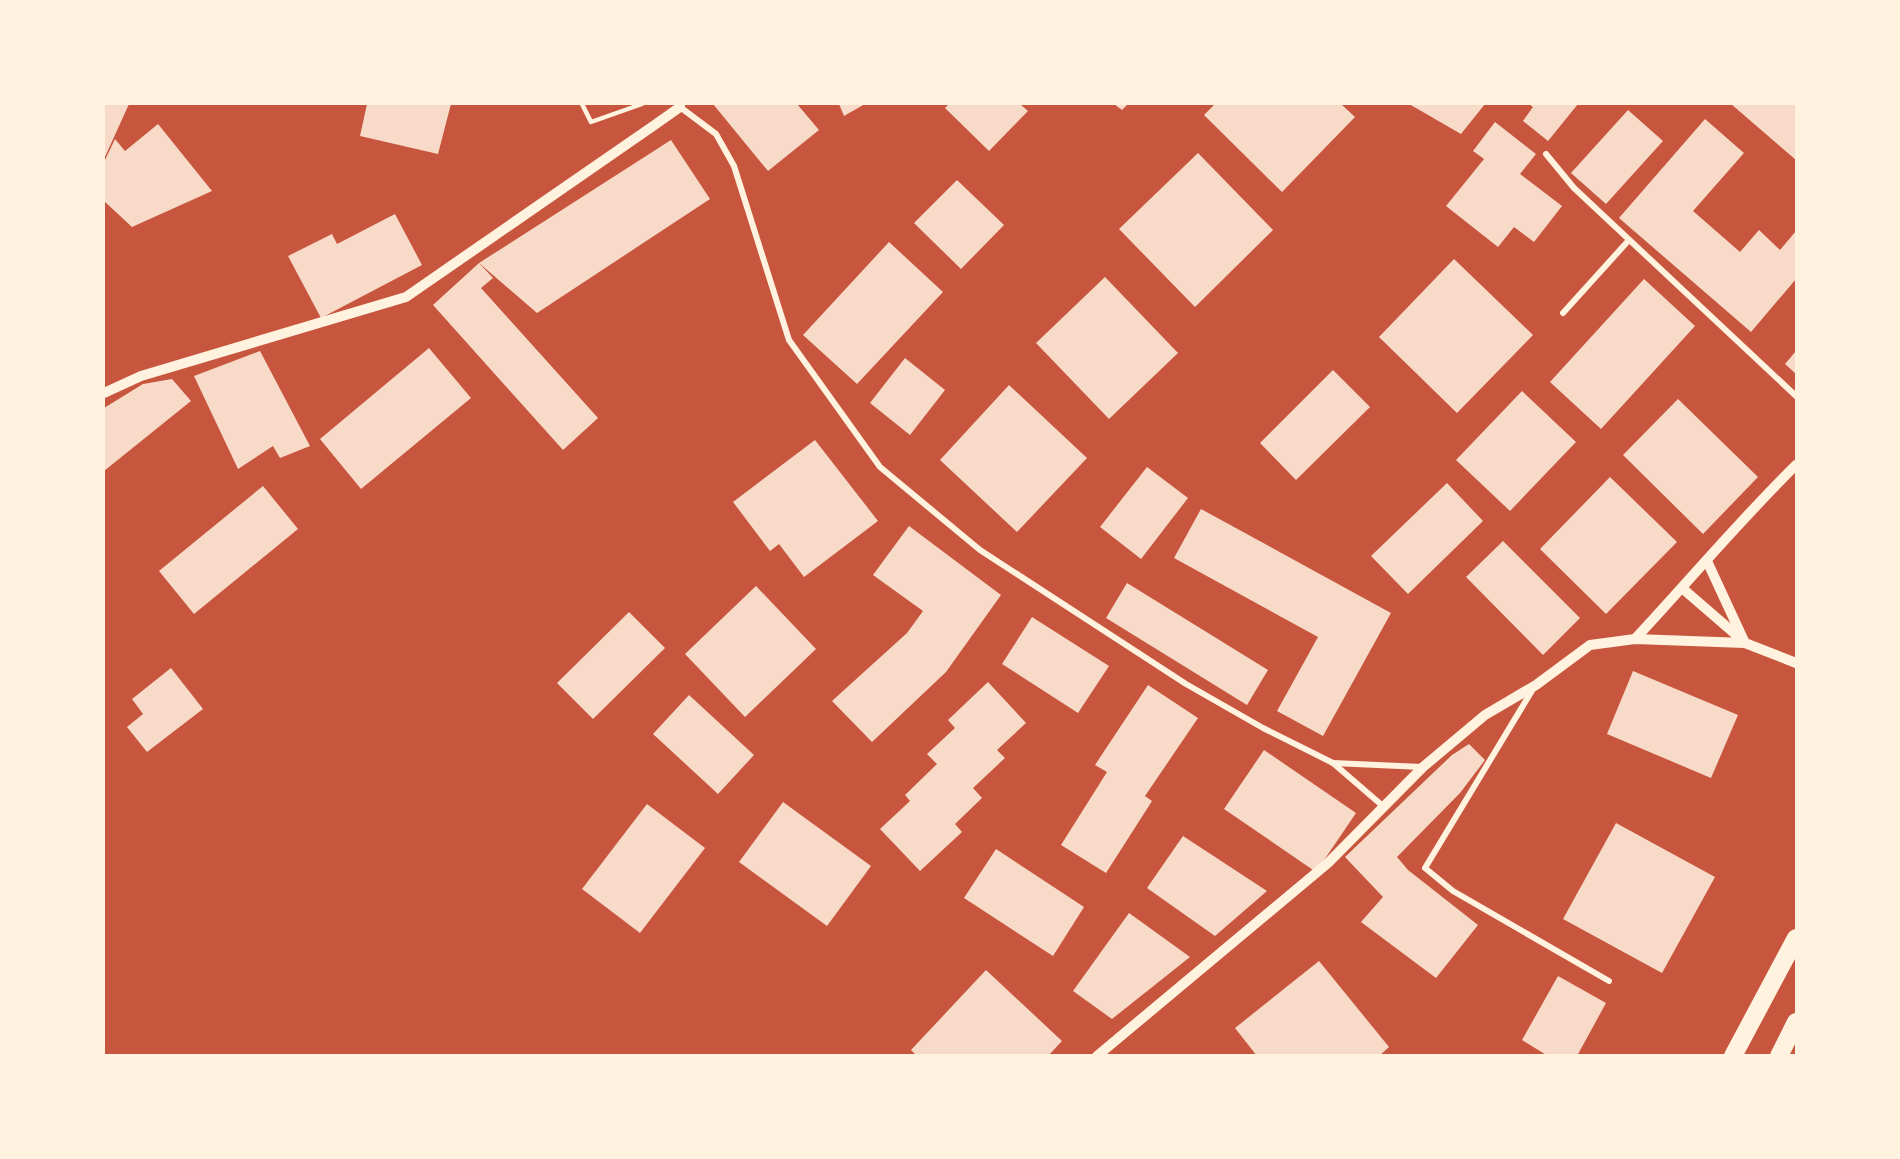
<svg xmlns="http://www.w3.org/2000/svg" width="1900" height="1159" font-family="'IBM Plex Sans',sans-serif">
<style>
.building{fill:#f7dbc8}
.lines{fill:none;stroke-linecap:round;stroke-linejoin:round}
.service{stroke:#fff3e0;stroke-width:4.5}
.minor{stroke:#fff3e0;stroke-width:6}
.tertiary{stroke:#fff3e0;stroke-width:10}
.motorway{stroke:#fff3e0;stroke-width:18}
</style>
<rect width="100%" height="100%" fill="#c8553d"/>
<!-- building -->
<g class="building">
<polygon points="104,104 129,104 104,159"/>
<polygon points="367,104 451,104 438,154 360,136"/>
<polygon points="713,104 797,104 819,130 768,171"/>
<polygon points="839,104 865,104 844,116"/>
<polygon points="949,104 1020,104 1028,111 989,151 945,108"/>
<polygon points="1114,104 1128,104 1122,110"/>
<polygon points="1215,104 1341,104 1355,117 1282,192 1204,115"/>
<polygon points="1409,104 1485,104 1461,134"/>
<polygon points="1529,104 1578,104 1548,141 1523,121 1533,107"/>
<polygon points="1731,104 1796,104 1796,160"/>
<polygon points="1628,110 1663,141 1606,204 1571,173"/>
<polygon points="1705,119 1744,153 1693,211 1740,252 1759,230 1780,250 1796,231 1796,279 1751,332 1619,218"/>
<polygon points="1495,122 1536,154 1520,174 1562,206 1534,242 1514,227 1498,247 1446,206 1484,159 1473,151"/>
<polygon points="158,124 212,191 132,227 104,201 104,162 115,139 125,151"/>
<polygon points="671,140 710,199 537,313 479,263"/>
<polygon points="1198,153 1273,230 1195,307 1119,229"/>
<polygon points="957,180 1004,225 961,269 914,223"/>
<polygon points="395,214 422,265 321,318 288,256 332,234 337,244"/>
<polygon points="889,242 943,292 857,384 803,335"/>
<polygon points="1454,259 1533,335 1457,413 1379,337"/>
<polygon points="479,263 493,278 481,288 598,418 563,450 433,305"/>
<polygon points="1105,277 1178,353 1109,419 1036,343"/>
<polygon points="1644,279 1695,326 1601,429 1550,382"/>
<polygon points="429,348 471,398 361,489 320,439"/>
<polygon points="260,351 310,446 280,458 273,446 238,469 194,376"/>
<polygon points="1796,351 1796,374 1785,364"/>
<polygon points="905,358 945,390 910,435 870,403"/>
<polygon points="1333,370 1370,407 1296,480 1260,443"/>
<polygon points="172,379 191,401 104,471 104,408 143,384"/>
<polygon points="1009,385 1087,458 1017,532 940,460"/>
<polygon points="1522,391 1576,442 1510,511 1456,460"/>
<polygon points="1678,399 1758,477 1703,534 1623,455"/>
<polygon points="815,440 878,521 804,577 779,544 770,551 733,502"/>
<polygon points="1147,467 1188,498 1141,559 1100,527"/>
<polygon points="1610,477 1677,542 1606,614 1540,549"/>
<polygon points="1447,483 1483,521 1408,594 1371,556"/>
<polygon points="263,486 298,529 194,614 159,571"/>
<polygon points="1201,509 1391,613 1323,736 1277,711 1318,637 1174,558"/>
<polygon points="909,526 1001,595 946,672 872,742 832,701 907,633 923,611 873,575"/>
<polygon points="1503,541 1580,618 1543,655 1466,577"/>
<polygon points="1127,583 1268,670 1247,705 1106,618"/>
<polygon points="756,586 816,649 745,717 685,654"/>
<polygon points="629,612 665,648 593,719 557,683"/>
<polygon points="1032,617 1109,666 1078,713 1002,664"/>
<polygon points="171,668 203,709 147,752 127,727 143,714 132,699"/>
<polygon points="1633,671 1738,715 1711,778 1607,734"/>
<polygon points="988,682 1026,723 997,750 1005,758 973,788 982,798 955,824 962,832 920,871 880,829 910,801 905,795 937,764 927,754 955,728 948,720"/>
<polygon points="1148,685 1198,718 1145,796 1152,801 1106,873 1061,845 1107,772 1095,765"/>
<polygon points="689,695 754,755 718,794 653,734"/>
<polygon points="1469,744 1485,760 1460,793 1397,857 1408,870 1478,925 1436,978 1361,922 1383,897 1345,857 1452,755"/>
<polygon points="1264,750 1356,813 1316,872 1224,809"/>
<polygon points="783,802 871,866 827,926 739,862"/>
<polygon points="647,804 705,848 640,933 582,889"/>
<polygon points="1616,823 1715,877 1662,973 1563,919"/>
<polygon points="1183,836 1267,891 1215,936 1147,888"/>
<polygon points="996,849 1084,907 1053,956 964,898"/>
<polygon points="1129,913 1190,957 1112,1019 1073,991"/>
<polygon points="1319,961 1389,1047 1379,1056 1257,1056 1235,1028"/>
<polygon points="986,970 1062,1041 1048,1056 917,1056 911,1050"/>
<polygon points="1558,976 1606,1003 1577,1056 1548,1056 1522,1040"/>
</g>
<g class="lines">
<!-- service -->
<polyline class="service" points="582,104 591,122 642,104"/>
<!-- minor -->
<g class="minor">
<polyline points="680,107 716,134 734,166 789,340 880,467 980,550 1186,684 1263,728 1333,763 1384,807"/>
<polyline points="1546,154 1574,188 1796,396"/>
<polyline points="1563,313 1629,240"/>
<polyline points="1533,689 1425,868 1453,891 1609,981"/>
<polyline points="1333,763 1422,767"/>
</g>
<!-- tertiary -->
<g class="tertiary">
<polyline points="104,393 141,376 406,297 656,124 680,107 680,104"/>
<polyline points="1707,561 1745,643"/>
<polyline points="1682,588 1741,639"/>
<path d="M 1635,639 C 1689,581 1740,520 1796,465"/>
<polyline points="1097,1056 1328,863 1423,767 1485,715 1536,685 1590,645 1635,639 1745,643 1796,663"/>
</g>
<!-- motorway -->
<g class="motorway">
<polyline points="1733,1056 1796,938"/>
<polyline points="1779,1056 1796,1022"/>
</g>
</g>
<!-- border -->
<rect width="1900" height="1159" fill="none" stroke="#fff3e0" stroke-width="210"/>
</svg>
